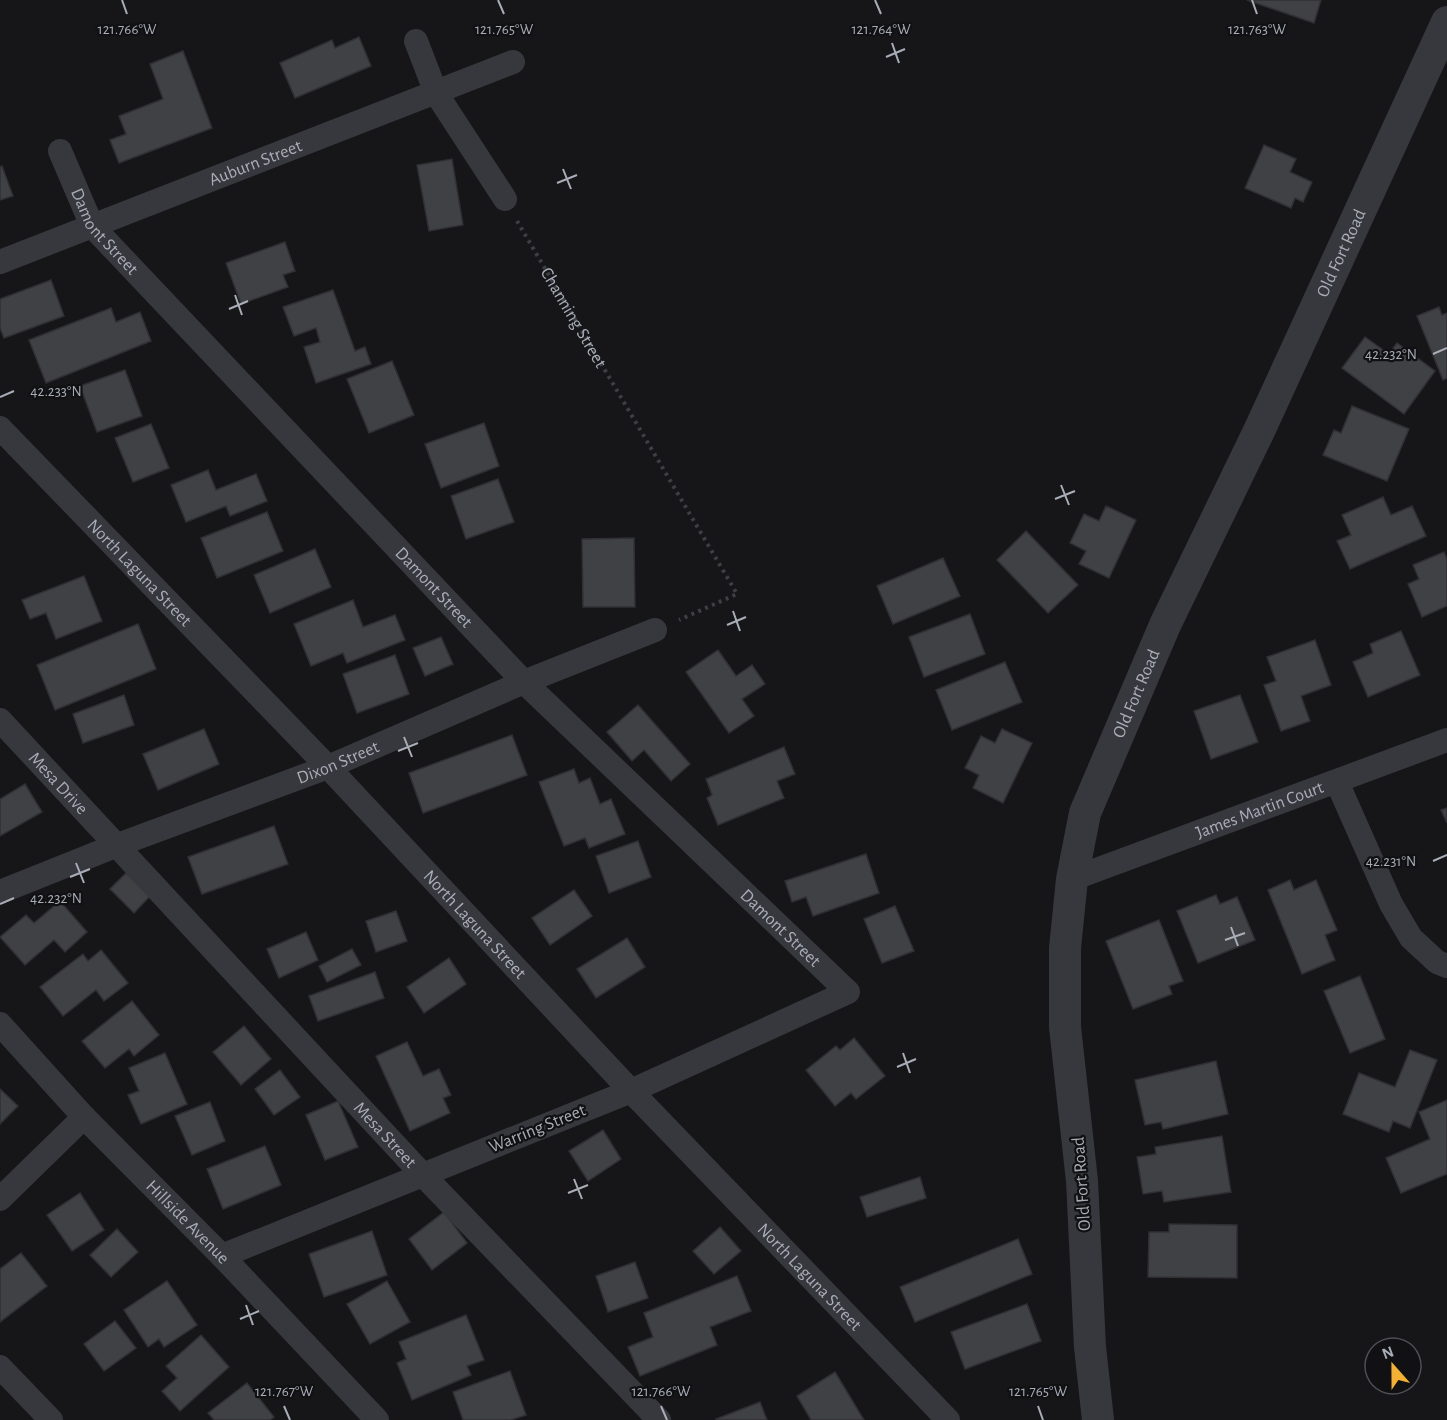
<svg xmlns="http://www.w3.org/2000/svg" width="1447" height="1420" font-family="'Alegreya Sans',sans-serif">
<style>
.building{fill:#404145;stroke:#303034;stroke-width:1.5}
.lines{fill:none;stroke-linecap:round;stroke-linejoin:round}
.path{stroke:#3d3f44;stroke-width:4;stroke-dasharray:3 4.5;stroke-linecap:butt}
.minor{stroke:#37383d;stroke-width:24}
.tertiary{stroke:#37383d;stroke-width:32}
.ticks{fill:none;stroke:#a8adb8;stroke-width:2}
.labels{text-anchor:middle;stroke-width:4.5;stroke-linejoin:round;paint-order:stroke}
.street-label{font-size:18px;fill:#a8adb8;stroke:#111113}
.ticks-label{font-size:15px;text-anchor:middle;fill:#a8adb8;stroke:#111113;stroke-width:4.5;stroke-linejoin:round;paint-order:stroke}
</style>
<rect width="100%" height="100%" fill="#161618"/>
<!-- building -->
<g class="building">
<polygon points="1247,0 1321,0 1314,23"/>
<polygon points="359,37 371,66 295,98 280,63 332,40 335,48"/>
<polygon points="183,51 212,128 119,163 110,140 126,134 119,116 163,99 150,64"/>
<polygon points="1264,145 1296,159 1290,172 1312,182 1303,202 1295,198 1291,208 1245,188"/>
<polygon points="452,159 463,225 429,231 417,165"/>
<polygon points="2,166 13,196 0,200 0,167"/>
<polygon points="285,242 295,271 283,275 288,287 241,304 226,263"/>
<polygon points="51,280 64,316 4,338 0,328 0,299"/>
<polygon points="333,290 355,351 365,347 371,364 316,383 304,347 320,342 316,328 294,336 283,307"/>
<polygon points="1439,307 1442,315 1447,313 1447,378 1443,380 1417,316"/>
<polygon points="111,308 116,322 140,312 151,341 46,383 29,340"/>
<polygon points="1365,337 1389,354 1397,343 1435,371 1404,414 1342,368"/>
<polygon points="392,361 414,415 369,433 347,379"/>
<polygon points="125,370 142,416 97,432 80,386"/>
<polygon points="1352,406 1409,429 1387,481 1323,455 1334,430 1341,433"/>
<polygon points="484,423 499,466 441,488 425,444"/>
<polygon points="151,424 169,468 133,482 115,438"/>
<polygon points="208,470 216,490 256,474 267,501 230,516 226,506 186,522 171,485"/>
<polygon points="498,479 514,522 466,539 451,496"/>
<polygon points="1383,497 1391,515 1412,506 1426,536 1350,569 1337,541 1351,535 1342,515"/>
<polygon points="1106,506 1136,520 1109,578 1079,564 1086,551 1070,543 1084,514 1099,521"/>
<polygon points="267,512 283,551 217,578 201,538"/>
<polygon points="1026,531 1078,585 1048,613 997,560"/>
<polygon points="634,538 635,607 583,607 582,539"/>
<polygon points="315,549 331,587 270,613 254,575"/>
<polygon points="1444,552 1447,559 1447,606 1422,617 1408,584 1419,579 1413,565"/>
<polygon points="943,558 960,596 893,624 877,586"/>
<polygon points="84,576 102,621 56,639 46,613 30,619 22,600"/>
<polygon points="353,600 363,627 395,615 405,640 347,663 343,653 311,666 294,624"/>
<polygon points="970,614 985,654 924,677 909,637"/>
<polygon points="138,624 156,669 55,710 37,665"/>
<polygon points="1401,631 1420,675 1368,697 1353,662 1373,653 1370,644"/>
<polygon points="441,637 453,664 425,676 413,648"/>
<polygon points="1315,640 1331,685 1301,696 1310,721 1281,731 1264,685 1276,681 1267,657"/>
<polygon points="718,650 736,676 752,665 765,684 742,699 754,716 729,733 686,672"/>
<polygon points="395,655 409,694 357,713 343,674"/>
<polygon points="1005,662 1022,702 952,730 936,690"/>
<polygon points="124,695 134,725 83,743 73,714"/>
<polygon points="1240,695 1258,742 1211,759 1194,711"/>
<polygon points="638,705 690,764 671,781 644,750 632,761 607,732"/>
<polygon points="204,729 219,764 158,790 143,754"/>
<polygon points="1002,729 1032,743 1003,803 973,788 979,775 965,768 981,736 995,743"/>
<polygon points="512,735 527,775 423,813 409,773"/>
<polygon points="784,747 795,774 777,781 784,798 718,825 707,798 712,795 706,779"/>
<polygon points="574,769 579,783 590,778 600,804 611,799 625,834 589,848 585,838 564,846 539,782"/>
<polygon points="25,784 42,812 0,836 0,799"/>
<polygon points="1447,808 1447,823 1441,810"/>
<polygon points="274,826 288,864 202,894 188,857"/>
<polygon points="638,841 651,877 609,893 596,856"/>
<polygon points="866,854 879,893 813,916 806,897 792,902 785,881"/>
<polygon points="126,873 150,896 134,913 110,889"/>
<polygon points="1290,880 1294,890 1316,880 1337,930 1325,935 1335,960 1302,974 1268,890"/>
<polygon points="574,890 592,916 550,945 532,918"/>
<polygon points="1216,895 1220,904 1237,897 1255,940 1198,963 1177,911"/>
<polygon points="60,901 87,932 65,952 54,940 25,965 0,937 26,915 34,923"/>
<polygon points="895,906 914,951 882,963 864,919"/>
<polygon points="396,911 407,941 376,952 366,921"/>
<polygon points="1159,920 1183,981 1169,986 1172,994 1133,1009 1106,941"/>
<polygon points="306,932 318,960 279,978 267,949"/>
<polygon points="627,938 645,967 596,998 577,969"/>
<polygon points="352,949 361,965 327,982 319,966"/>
<polygon points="101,950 128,983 104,1001 96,990 63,1016 40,987 83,954 88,961"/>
<polygon points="449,958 466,984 424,1013 407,987"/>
<polygon points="375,972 384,998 318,1021 309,996"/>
<polygon points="1360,976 1385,1039 1350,1053 1324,991"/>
<polygon points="132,1001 159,1035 134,1056 129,1049 105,1068 82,1041"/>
<polygon points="244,1026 271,1059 241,1085 213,1052"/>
<polygon points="854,1038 885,1076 856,1099 851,1093 835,1106 806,1070 836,1046 840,1050"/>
<polygon points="407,1042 423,1076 439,1069 451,1095 443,1098 450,1113 410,1131 376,1056"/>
<polygon points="1410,1050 1437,1060 1410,1128 1393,1121 1389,1132 1343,1114 1359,1073 1395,1087"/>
<polygon points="165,1053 187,1104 141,1124 128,1095 139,1091 129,1068"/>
<polygon points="1216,1061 1228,1114 1163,1129 1161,1122 1145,1125 1135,1080"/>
<polygon points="280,1070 300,1097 274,1115 255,1089"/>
<polygon points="0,1089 18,1106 0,1124"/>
<polygon points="1447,1100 1447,1174 1401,1193 1386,1158 1430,1139 1419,1112"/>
<polygon points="338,1101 358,1147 325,1160 306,1115"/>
<polygon points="210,1102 225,1141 192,1155 175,1116"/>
<polygon points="603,1130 621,1159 588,1181 569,1151"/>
<polygon points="1222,1136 1231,1192 1164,1202 1162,1191 1143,1194 1137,1157 1156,1154 1155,1147"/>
<polygon points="265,1146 281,1185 223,1209 207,1169"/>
<polygon points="920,1177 926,1198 867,1217 860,1197"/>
<polygon points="80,1193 104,1230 72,1251 47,1215"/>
<polygon points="444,1212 467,1243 432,1270 409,1239"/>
<polygon points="1169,1224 1237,1225 1237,1278 1148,1277 1149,1232 1169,1232"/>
<polygon points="720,1227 741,1251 714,1274 693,1251"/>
<polygon points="117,1229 138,1252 111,1277 90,1255"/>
<polygon points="372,1231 387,1275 324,1297 309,1254"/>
<polygon points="1018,1239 1032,1274 915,1322 900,1287"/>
<polygon points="21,1253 47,1286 0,1322 0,1269"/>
<polygon points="635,1262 648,1298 608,1312 596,1276"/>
<polygon points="737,1276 751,1311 710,1327 717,1345 640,1376 628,1347 653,1337 644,1313"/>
<polygon points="167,1281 197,1325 164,1347 159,1339 148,1347 124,1310"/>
<polygon points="387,1281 410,1322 370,1344 347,1304"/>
<polygon points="1027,1304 1041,1341 965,1369 951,1332"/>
<polygon points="466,1315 484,1360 467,1366 471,1375 412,1400 397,1363 406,1359 399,1342"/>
<polygon points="115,1321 136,1348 104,1371 84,1344"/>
<polygon points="201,1335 229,1367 180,1411 162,1391 177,1378 166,1366"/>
<polygon points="510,1371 526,1415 511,1420 463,1420 453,1392"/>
<polygon points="835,1372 864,1420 811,1420 797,1396"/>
<polygon points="247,1383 274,1417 270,1420 214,1420 208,1413"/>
<polygon points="760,1402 767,1420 716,1420 716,1419"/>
</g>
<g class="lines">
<!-- path -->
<path class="path" id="s1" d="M 517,221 L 737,594 L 679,620"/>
<!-- minor -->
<g class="minor">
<polyline points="416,41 436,93 505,199"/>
<path id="s2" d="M 60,151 L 92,226 L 524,682 L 848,992 L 631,1091 L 222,1256"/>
<path id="s3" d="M 0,262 L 513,62"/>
<path id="s4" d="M 0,428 L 328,767 L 631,1091 L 948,1420"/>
<path id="s5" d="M 0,720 L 422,1174 L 659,1420"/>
<polyline points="1337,782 1391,904 1411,938 1437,962 1447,966"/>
<path id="s6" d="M 1072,879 L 1447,740"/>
<path id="s7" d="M 0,892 L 115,846 L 328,767 L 524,682 L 655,630"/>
<path id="s8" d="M 0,1024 L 84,1117 L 222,1256 L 377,1420"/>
<polyline points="0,1199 84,1117"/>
<polyline points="0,1367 51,1420"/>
</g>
<!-- tertiary -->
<path class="tertiary" id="s9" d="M 1098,1420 L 1090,1347 L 1082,1181 L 1065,1027 L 1065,948 L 1072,879 L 1085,813 L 1165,625 L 1259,431 L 1447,22"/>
</g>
<!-- ticks -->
<path class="ticks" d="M 122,0 L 127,14M 498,0 L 504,14M 875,0 L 881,14M 1252,0 L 1257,14M 892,43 L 899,63M 886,57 L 905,49M 563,169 L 571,189M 557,183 L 577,175M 235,295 L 242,315M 229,309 L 248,301M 1433,354 L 1447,348M 0,397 L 14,391M 1061,485 L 1069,505M 1055,499 L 1075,491M 733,611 L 740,631M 727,625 L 746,617M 404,737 L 412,757M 398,751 L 418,743M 1433,861 L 1447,855M 76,863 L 84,883M 70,877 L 90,869M 0,904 L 14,898M 1231,927 L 1238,946M 1225,940 L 1245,933M 903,1053 L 910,1073M 897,1067 L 916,1059M 574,1179 L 582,1199M 568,1193 L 588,1185M 246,1305 L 253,1325M 240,1319 L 259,1311M 284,1406 L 290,1420M 661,1406 L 667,1420M 1038,1406 L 1043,1420"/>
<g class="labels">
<!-- street labels -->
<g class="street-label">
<text dy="6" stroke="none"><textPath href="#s3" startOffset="274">Auburn Street</textPath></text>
<text dy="6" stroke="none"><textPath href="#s2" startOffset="93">Damont Street</textPath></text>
<text dy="6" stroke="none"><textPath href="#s9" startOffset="1226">Old Fort Road</textPath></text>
<text dy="6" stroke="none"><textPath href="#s1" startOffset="112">Channing Street</textPath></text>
<text dy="6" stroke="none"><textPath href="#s4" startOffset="201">North Laguna Street</textPath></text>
<text dy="6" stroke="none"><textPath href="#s2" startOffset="579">Damont Street</textPath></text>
<text dy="6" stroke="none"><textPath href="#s9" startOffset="740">Old Fort Road</textPath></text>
<text dy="6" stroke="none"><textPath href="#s7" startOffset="362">Dixon Street</textPath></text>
<text dy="6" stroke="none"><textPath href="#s5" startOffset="86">Mesa Drive</textPath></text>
<text dy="6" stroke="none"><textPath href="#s6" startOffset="200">James Martin Court</textPath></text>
<text dy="6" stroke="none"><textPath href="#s4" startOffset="687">North Laguna Street</textPath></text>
<text dy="6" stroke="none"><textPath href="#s2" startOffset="1065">Damont Street</textPath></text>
<text transform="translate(537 1128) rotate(-22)" y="6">Warring Street</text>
<text dy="6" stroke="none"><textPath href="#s5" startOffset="566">Mesa Street</textPath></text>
<text transform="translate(1081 1184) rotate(-94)" y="6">Old Fort Road</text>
<text dy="6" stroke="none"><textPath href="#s8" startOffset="273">Hillside Avenue</textPath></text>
<text dy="6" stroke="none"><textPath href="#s4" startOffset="1173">North Laguna Street</textPath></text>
</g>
</g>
<g class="ticks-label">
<text x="127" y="34">121.766°W</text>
<text x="504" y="34">121.765°W</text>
<text x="881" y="34">121.764°W</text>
<text x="1257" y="34">121.763°W</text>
<text x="1391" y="359">42.232°N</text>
<text x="56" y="396">42.233°N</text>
<text x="1391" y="866">42.231°N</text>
<text x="56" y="903">42.232°N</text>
<text x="284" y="1396">121.767°W</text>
<text x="661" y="1396">121.766°W</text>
<text x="1038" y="1396">121.765°W</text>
</g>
<!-- north arrow -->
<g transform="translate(1393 1366) rotate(339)"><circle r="28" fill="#111113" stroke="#4d4f55" stroke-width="1.5"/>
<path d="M0-4.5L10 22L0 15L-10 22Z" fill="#f2b134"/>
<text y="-9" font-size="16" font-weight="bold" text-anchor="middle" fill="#a8adb8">N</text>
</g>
</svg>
